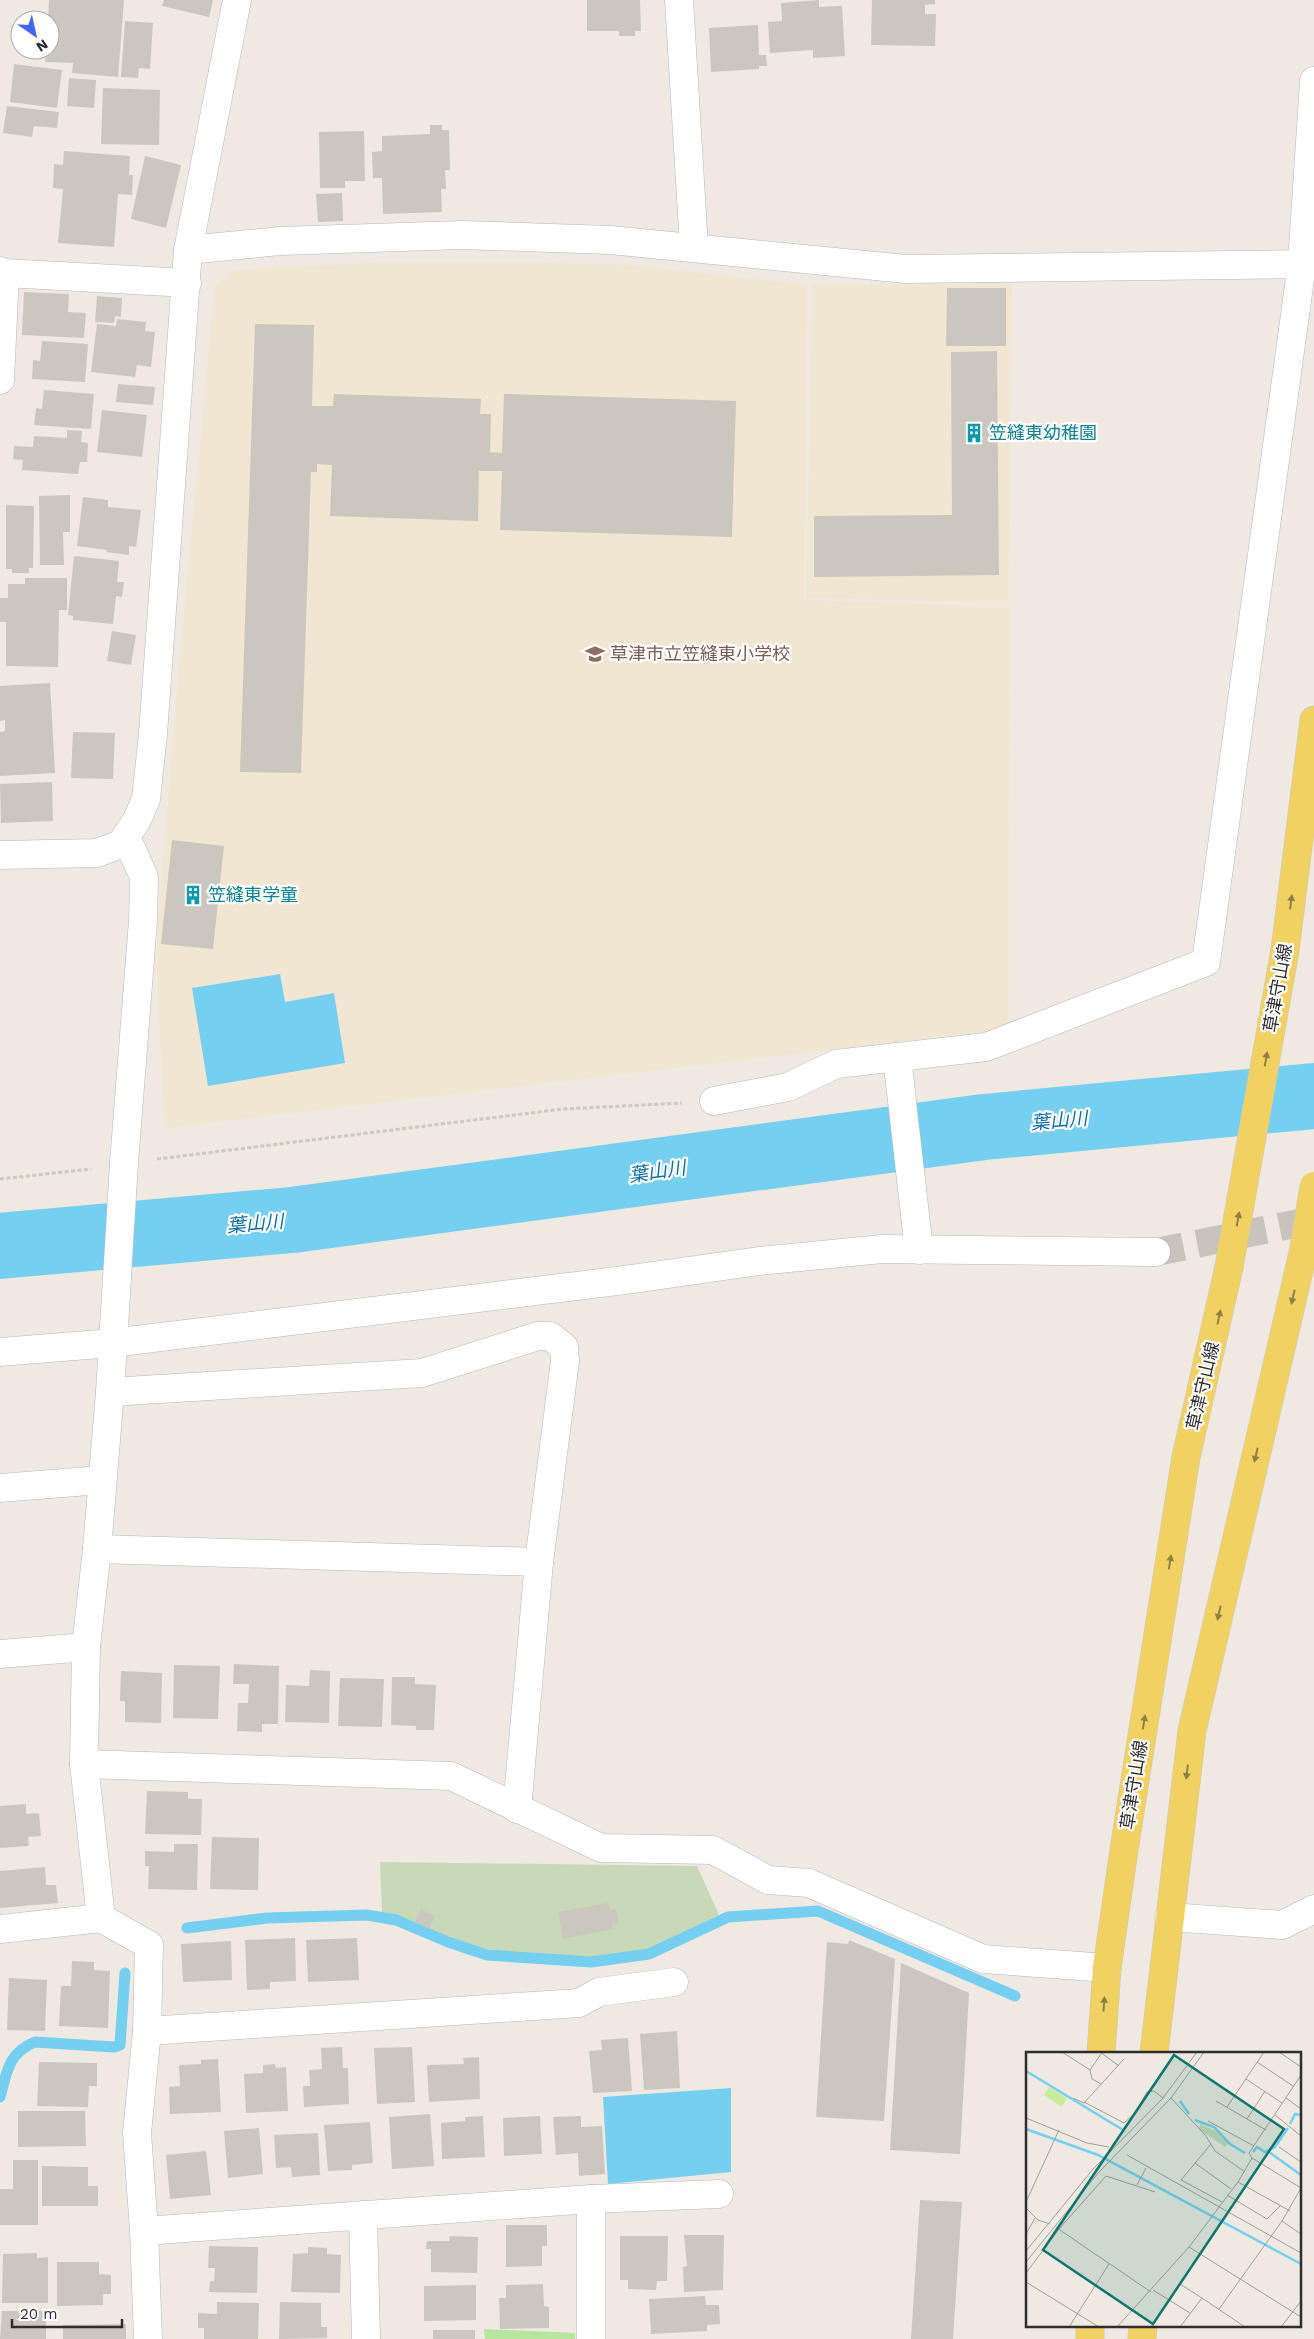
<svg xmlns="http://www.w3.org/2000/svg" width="1314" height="2339" font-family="'Work Sans','Noto Sans JP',sans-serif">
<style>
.education{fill:#f0e6d1}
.green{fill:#b6e59e}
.cemetery{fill:#c8d9b8}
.water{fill:#75cff0}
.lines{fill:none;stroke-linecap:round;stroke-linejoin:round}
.stream{stroke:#75cff0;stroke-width:11}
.river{stroke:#75cff0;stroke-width:66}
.building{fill:#cbc7bf}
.minor-tunnel{stroke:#c8c4bd;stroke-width:28;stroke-dasharray:28 14;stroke-linecap:butt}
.minor-casing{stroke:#b4b7c1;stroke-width:29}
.major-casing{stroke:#c9c9c9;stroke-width:29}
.path{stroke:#c9c9c9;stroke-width:3;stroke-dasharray:4 2.5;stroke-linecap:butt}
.minor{stroke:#fff;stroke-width:28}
.major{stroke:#f2d163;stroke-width:28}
.major-bridge-casing{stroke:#c9c9c9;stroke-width:29;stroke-linecap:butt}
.major-bridge{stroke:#f2d163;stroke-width:28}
.oneway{fill:#908048}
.labels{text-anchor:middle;stroke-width:4.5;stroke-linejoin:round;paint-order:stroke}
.culture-label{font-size:18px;fill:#0d838f;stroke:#fff;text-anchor:start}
.education-label{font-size:18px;fill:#785e54;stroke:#fff;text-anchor:start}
.street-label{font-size:18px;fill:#2e2e2e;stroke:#fff}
.water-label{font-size:19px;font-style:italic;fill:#0d6fa3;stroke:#fff}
.inset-river{fill:none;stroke:#75cff0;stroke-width:2.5}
.inset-road{fill:none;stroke:#a29e99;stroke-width:1}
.view{fill:#0f766e;fill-opacity:0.15;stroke:#0f766e;stroke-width:2.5}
.inset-edge{fill:none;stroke:#2e2e2e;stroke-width:2.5}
</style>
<rect width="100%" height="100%" fill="#efe9e1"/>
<!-- education -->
<g class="education">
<polygon points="508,262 628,265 807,285 804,600 1009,607 1008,1026 971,1033 165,1128 156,954 176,701 215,286 234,270 371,263"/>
<polygon points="1012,283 1008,602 806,598 813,285"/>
</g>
<!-- green -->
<polygon class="green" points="484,2329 575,2333 575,2339 485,2339"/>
<!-- cemetery -->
<path class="cemetery" d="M 380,1862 L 697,1866 L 719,1915 C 695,1926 672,1941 647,1950 C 612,1963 510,1957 474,1946 C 443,1936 413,1919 382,1912 Z"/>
<!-- water -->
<g class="water">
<polygon points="280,974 285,1002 334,993 345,1063 208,1086 192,988"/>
<polygon points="731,2088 731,2172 608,2184 603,2097"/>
</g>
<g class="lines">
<!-- stream -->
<g class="stream">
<polyline points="187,1928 267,1918 367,1915 396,1920 448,1942 487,1955 591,1962 649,1954 728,1917 818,1911 1015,1996"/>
<path d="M 0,2097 C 7,2072 8,2053 35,2042 L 114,2047 L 120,2045 L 125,1973"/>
</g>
<!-- river -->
<polyline class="river" points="0,1246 292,1220 984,1127 1314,1096"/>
</g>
<!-- building -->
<g class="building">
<polygon points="49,0 124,0 118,77 72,73 73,63 45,62 46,50 50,50 50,20 48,20"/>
<polygon points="164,0 213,0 209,17 162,6"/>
<polygon points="587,0 640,0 641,31 635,31 635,36 619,36 619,31 587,31"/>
<polygon points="819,0 819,7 842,6 845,56 813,58 813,50 770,53 768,22 782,21 781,3"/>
<polygon points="872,0 935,0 935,4 925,5 925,14 936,14 935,46 871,45"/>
<polygon points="125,21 153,23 150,69 139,68 138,78 121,77"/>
<polygon points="758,25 759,55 766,55 767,66 759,66 759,69 711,72 709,28"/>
<polygon points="14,64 62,70 57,108 10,102"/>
<polygon points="69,78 96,80 94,108 67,106"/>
<polygon points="103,88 160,90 159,145 101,144"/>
<polygon points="7,106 59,112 57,128 34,126 32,137 3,133"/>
<polygon points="430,125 442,125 442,130 449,130 450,170 445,170 446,189 441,189 442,212 383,214 382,178 373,178 372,152 382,151 382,136 430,134"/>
<polygon points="364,131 365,181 345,181 345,188 320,188 319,132"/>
<polygon points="64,151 130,156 129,175 133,175 132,195 118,194 114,247 58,243 63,189 53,188 54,164 63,165"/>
<polygon points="145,156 181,165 166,228 131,219"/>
<polygon points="342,193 343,221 318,222 316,194"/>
<polygon points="947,288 1006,288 1006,346 946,346"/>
<polygon points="24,292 69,294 68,312 86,313 84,338 22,335"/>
<polygon points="97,296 122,298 121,317 115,316 114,323 95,322"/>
<polygon points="117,319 146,322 145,331 155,332 151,367 137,365 135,377 91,372 97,324 116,326"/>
<polygon points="255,324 314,325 312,406 333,406 334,394 481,399 480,414 491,414 490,452 502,453 504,394 736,401 732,537 500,530 502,471 479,471 478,521 330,516 332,465 317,464 317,472 311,472 301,773 240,772"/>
<polygon points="42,341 88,344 85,382 32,379 33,360 40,361"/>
<polygon points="997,351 999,575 814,577 814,516 952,515 951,352"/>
<polygon points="118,384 155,387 153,405 116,402"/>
<polygon points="44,390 94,394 91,429 34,425 36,408 42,409"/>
<polygon points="102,410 147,415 142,457 97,452"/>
<polygon points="67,430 82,431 81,442 88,443 87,462 80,462 78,474 22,470 23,460 13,459 14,446 33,447 34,436 67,438"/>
<polygon points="70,495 70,532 63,532 64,565 40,565 39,496"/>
<polygon points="83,497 108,500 108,507 141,510 136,547 129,546 129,555 106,552 107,550 77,546"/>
<polygon points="6,505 34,506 33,568 29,568 29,573 12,573 12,569 6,569"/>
<polygon points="74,556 119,561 117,582 124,582 122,597 116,596 113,624 73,620 73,616 68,615"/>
<polygon points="25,578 67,578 67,610 59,610 58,667 6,666 6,622 0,622 0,598 8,598 8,584 25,584"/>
<polygon points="112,631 136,635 131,665 107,661"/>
<polygon points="50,683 55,773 0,776 0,732 5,731 5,720 0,721 0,686"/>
<polygon points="73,732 115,733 113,779 71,778"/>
<polygon points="52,782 53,821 1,823 0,784"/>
<polygon points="172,840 224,846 213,949 161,944"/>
<polygon points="234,1664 279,1666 278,1724 262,1724 262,1732 237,1731 238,1703 248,1703 249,1684 233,1684"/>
<polygon points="174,1665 220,1666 218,1719 173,1718"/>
<polygon points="310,1670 330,1671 329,1723 285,1722 286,1685 309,1686"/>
<polygon points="121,1671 162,1673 161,1723 125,1722 125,1701 120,1701"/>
<polygon points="392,1677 415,1677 415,1684 436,1685 434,1730 416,1730 416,1726 391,1725"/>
<polygon points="340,1678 384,1679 382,1727 338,1726"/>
<polygon points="147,1791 188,1792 188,1799 202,1799 201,1835 145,1834"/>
<polygon points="26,1804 26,1814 39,1813 41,1836 28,1837 29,1846 0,1848 0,1806"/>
<polygon points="212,1837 259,1838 258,1890 210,1889"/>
<polygon points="174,1844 198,1844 197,1890 148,1889 149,1866 145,1866 145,1851 174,1852"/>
<polygon points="45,1867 46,1885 56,1885 58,1903 0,1908 0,1871"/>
<polygon points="608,1903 610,1910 616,1909 619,1923 612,1924 613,1929 563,1939 558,1912"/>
<polygon points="421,1909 435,1916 429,1929 415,1922"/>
<polygon points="295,1938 296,1981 270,1982 270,1989 247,1990 245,1940"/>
<polygon points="357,1938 359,1980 308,1982 306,1940"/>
<polygon points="849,1940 895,1959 884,2121 816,2117 827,1942 848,1944"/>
<polygon points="231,1941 232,1980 183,1982 181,1944"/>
<polygon points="72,1961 94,1962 94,1970 110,1971 108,2028 59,2026 61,1986 71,1986"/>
<polygon points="901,1963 969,1993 960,2154 890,2150"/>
<polygon points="9,1978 47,1980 45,2031 7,2030"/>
<polygon points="677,2031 680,2088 644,2090 640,2034"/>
<polygon points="628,2038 632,2091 593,2093 589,2051 602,2050 601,2040"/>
<polygon points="342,2047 343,2068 348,2068 349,2104 304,2107 303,2086 310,2086 309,2070 322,2069 321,2048"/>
<polygon points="412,2047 415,2102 377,2104 374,2048"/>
<polygon points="479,2057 480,2099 429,2102 427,2065 464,2064 463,2058"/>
<polygon points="218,2059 221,2112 170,2114 169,2087 180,2086 179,2065 201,2064 201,2060"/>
<polygon points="39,2062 97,2063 97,2086 89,2086 88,2107 37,2106"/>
<polygon points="275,2064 276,2068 286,2067 288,2111 246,2113 244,2074 263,2073 263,2065"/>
<polygon points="18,2111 85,2111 86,2146 18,2147"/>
<polygon points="430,2114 434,2166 392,2169 389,2117"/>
<polygon points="483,2116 485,2157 442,2159 441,2123 465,2121 465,2117"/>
<polygon points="540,2116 542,2154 504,2156 503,2118"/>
<polygon points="581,2116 581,2127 602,2126 605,2174 579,2176 578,2153 556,2155 553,2117"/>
<polygon points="370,2122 373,2163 352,2165 352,2170 328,2171 324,2125"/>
<polygon points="259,2128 263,2174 228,2178 224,2131"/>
<polygon points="318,2133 320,2175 292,2177 291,2167 276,2168 274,2135"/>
<polygon points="206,2151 211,2195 170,2199 166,2155"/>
<polygon points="13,2160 38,2160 38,2225 0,2225 0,2189 13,2189"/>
<polygon points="42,2166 88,2167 88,2186 98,2186 98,2206 42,2206"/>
<polygon points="920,2200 962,2202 953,2339 911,2339"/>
<polygon points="506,2225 547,2225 547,2246 542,2246 542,2266 506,2267"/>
<polygon points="684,2235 724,2235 723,2290 684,2292 683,2267 687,2266"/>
<polygon points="450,2236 478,2237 477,2273 431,2272 431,2249 426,2249 427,2241 449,2241"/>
<polygon points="620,2236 668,2236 667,2281 657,2281 656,2290 628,2289 628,2280 620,2280"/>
<polygon points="209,2246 258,2247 257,2293 209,2292 210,2281 214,2281 215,2268 208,2268"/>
<polygon points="308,2247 327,2248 327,2254 341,2255 340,2293 291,2292 293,2254 308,2253"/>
<polygon points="37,2253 37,2258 48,2257 48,2303 2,2303 3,2254"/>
<polygon points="57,2262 99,2262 99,2274 111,2275 111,2294 103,2294 103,2305 57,2306"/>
<polygon points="543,2284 544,2306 549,2307 549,2328 500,2329 499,2298 506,2298 506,2285"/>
<polygon points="476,2285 476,2320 424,2321 424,2286"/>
<polygon points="705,2296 706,2305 719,2305 720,2324 707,2325 707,2331 651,2334 649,2299"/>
<polygon points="217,2302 259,2303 258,2339 204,2339 204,2328 198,2328 198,2313 217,2314"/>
<polygon points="280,2302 321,2303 321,2327 327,2327 327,2338 279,2339"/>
<polygon points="2,2311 46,2311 46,2339 0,2339"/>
<polygon points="126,2324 126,2339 63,2339 63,2325"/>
<rect x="433" y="2330" width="42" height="9"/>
</g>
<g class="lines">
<!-- minor-tunnel -->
<polyline class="minor-tunnel" points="1156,1252 1314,1220"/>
<defs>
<g id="minor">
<polyline points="679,0 694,247"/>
<polyline points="188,250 280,241 462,235 610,240 906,269 1314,264"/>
<polyline points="0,271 5,273 187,283"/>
<polyline points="0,380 5,273"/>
<polyline points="126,837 144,877 143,921 124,1163 110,1392 97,1549 86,1647 84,1764 101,1918 149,1945 147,2031 137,2133 144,2231 148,2339"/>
<polyline points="0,855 97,853 121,844 137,820 146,799 153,734 188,250 237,0"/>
<polyline points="897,1057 919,1250"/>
<polyline points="714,1101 788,1087 836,1064 986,1047 1206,962 1302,264 1314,81"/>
<polyline points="0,1352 112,1343 625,1280 759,1261 882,1249 1156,1252"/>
<polyline points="110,1392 422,1373 538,1336 550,1336 564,1347 565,1361 539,1562 517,1809"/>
<polyline points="0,1488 101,1480"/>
<polyline points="97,1549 539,1562"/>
<polyline points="0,1654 86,1647"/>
<polyline points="84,1764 451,1776 601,1848 713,1850 768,1880 809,1883 983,1959 1107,1968"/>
<polyline points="1169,1917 1282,1925 1314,1909"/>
<polyline points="0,1929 101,1918"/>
<polyline points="147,2031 579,2003 599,1992 674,1982"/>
<polyline points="591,2199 591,2339"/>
<polyline points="363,2215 366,2339"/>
<polyline points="144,2231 591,2199 719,2194"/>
</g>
<g id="major">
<polyline points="1285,950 1314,720"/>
<polyline points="1101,2053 1107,1968 1124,1850 1186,1457 1229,1267"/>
<polyline points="1154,2053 1192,1731 1304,1249"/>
<polyline points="1090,2339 1090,2325"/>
<polyline points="1142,2339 1143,2325"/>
</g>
</defs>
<!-- minor casing -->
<use href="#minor" class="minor-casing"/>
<!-- major casing -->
<use href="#major" class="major-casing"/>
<!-- path -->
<g class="path">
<polyline points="157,1159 563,1109 682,1103"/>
<polyline points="0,1179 91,1169"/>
</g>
<!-- minor -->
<use href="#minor" class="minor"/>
<!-- major -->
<use href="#major" class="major"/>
<defs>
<g id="major-bridge">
<polyline points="1304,1249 1314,1186"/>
<polyline points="1229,1267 1285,950"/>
</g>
</defs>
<!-- major-bridge casing -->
<use href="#major-bridge" class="major-bridge-casing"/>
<!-- major-bridge -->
<use href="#major-bridge" class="major-bridge"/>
</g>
<!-- one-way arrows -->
<defs><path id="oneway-solid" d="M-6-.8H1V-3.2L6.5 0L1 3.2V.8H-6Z" transform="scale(1.25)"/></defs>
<g class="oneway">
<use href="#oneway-solid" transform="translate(1291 902) rotate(-83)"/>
<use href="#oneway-solid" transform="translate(1266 1059) rotate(-80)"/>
<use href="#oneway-solid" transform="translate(1238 1219) rotate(-80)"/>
<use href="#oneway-solid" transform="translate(1293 1297) rotate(103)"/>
<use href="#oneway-solid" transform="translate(1219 1317) rotate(-78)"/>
<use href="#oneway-solid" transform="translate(1256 1455) rotate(103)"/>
<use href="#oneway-solid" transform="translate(1170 1562) rotate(-81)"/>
<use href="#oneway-solid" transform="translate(1219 1613) rotate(103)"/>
<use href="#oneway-solid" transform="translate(1144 1722) rotate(-81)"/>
<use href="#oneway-solid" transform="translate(1187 1772) rotate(97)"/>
<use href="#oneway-solid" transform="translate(1104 2004) rotate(-86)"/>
</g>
<!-- icons -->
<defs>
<symbol id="building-bare" viewBox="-9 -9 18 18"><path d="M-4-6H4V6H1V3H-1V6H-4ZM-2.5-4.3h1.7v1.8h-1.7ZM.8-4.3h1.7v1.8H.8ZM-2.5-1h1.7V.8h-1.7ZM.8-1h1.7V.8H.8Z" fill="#0f9aa8" stroke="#fff" stroke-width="2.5" paint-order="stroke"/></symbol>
<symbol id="school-bare" viewBox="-9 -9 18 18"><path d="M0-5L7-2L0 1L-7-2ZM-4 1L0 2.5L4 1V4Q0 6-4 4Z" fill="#8d6e63" stroke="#fff" stroke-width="2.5" paint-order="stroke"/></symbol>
</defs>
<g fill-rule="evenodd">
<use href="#building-bare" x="960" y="419" width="28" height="28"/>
<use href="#school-bare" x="581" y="640" width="28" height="28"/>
<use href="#building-bare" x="179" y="881" width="28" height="28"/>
</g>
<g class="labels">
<!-- culture labels -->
<g class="culture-label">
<text x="989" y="439">笠縫東幼稚園</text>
<text x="208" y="901">笠縫東学童</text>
</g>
<!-- education labels -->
<g class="education-label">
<text x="610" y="660">草津市立笠縫東小学校</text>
</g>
<!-- street labels -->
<g class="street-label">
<text transform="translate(1278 988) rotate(-80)" y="6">草津守山線</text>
<text transform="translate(1203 1386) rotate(-77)" y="6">草津守山線</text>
<text transform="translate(1134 1785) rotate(-81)" y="6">草津守山線</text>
</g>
<!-- water labels -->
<g class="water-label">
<text transform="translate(1059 1120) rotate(-5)" y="7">葉山川</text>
<text transform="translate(657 1171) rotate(-8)" y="7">葉山川</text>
<text transform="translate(255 1223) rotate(-5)" y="7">葉山川</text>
</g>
</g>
<!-- overview -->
<g transform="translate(1026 2052)">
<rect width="275" height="275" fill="#efe9e1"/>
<path d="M 174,72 L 194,81 L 202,91 L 199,95 L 173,77 Z" fill="#c8d9b8"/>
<path d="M 23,35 L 41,46 L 36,55 L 18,43 Z" fill="#c9ec9a"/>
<path class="inset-river" d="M 0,19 L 97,78M 154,49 L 163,62M 169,68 L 188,75 L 204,92 L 219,101M 264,72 L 269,62 L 275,63M 0,77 L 72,103 L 275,212M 227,100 L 231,95 L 239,100 L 249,95 L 262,76M 243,100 L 275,123"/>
<path class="inset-road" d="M 36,0 L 64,18 L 66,27 L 75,32M 74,0 L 93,14M 253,0 L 275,15M 231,10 L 267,34M 64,18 L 75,2M 220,27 L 256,51M 47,46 L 58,51 L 98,7M 145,46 L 180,84 L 189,99 L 219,120M 260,46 L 275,57M 190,49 L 240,78M 58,50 L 98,71 L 109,61 L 121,40 L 128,39 L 137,46M 201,55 L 238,0M 249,63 L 275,84M 0,66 L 61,91 L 83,95M 221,67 L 239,39M 182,69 L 228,94M 185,92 L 155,128 L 196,150M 253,95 L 275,110M 101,103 L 275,201M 226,106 L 275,136 L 256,169 L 275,182M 169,111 L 205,137M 212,130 L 264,159M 111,133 L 120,116M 201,143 L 241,167 L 254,154M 0,150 L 33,78M 0,156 L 12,168 L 24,172M 31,176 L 125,240M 0,182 L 9,166M 163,195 L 275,265M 0,199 L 68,116 L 137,46 L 171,0M 0,210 L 73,120 L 145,46 L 178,0M 0,221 L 33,177 L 80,124 L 129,140M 0,230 L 73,275M 127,238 L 164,261M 142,249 L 154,232 L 176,246M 193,257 L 256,169M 43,275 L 83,212M 91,275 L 163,195 L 212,130 L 226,106 L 223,101 L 275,23M 125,275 L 142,250M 154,275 L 176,246 L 219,275M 255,275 L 275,249"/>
<path class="view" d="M 148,3 L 258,77 L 127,272 L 17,198 Z"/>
<rect width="275" height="275" class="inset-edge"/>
</g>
<!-- north arrow -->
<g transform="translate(35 35) rotate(146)"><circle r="24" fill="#ffffff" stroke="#ababab"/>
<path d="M0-4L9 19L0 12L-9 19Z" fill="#4264fb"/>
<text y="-8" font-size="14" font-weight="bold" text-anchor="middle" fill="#2e2e2e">N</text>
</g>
<!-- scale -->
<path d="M12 2319v8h110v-8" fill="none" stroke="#2e2e2e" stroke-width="2.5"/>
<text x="20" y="2319" font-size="15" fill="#2e2e2e" stroke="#ffffff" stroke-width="4" paint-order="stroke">20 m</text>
</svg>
